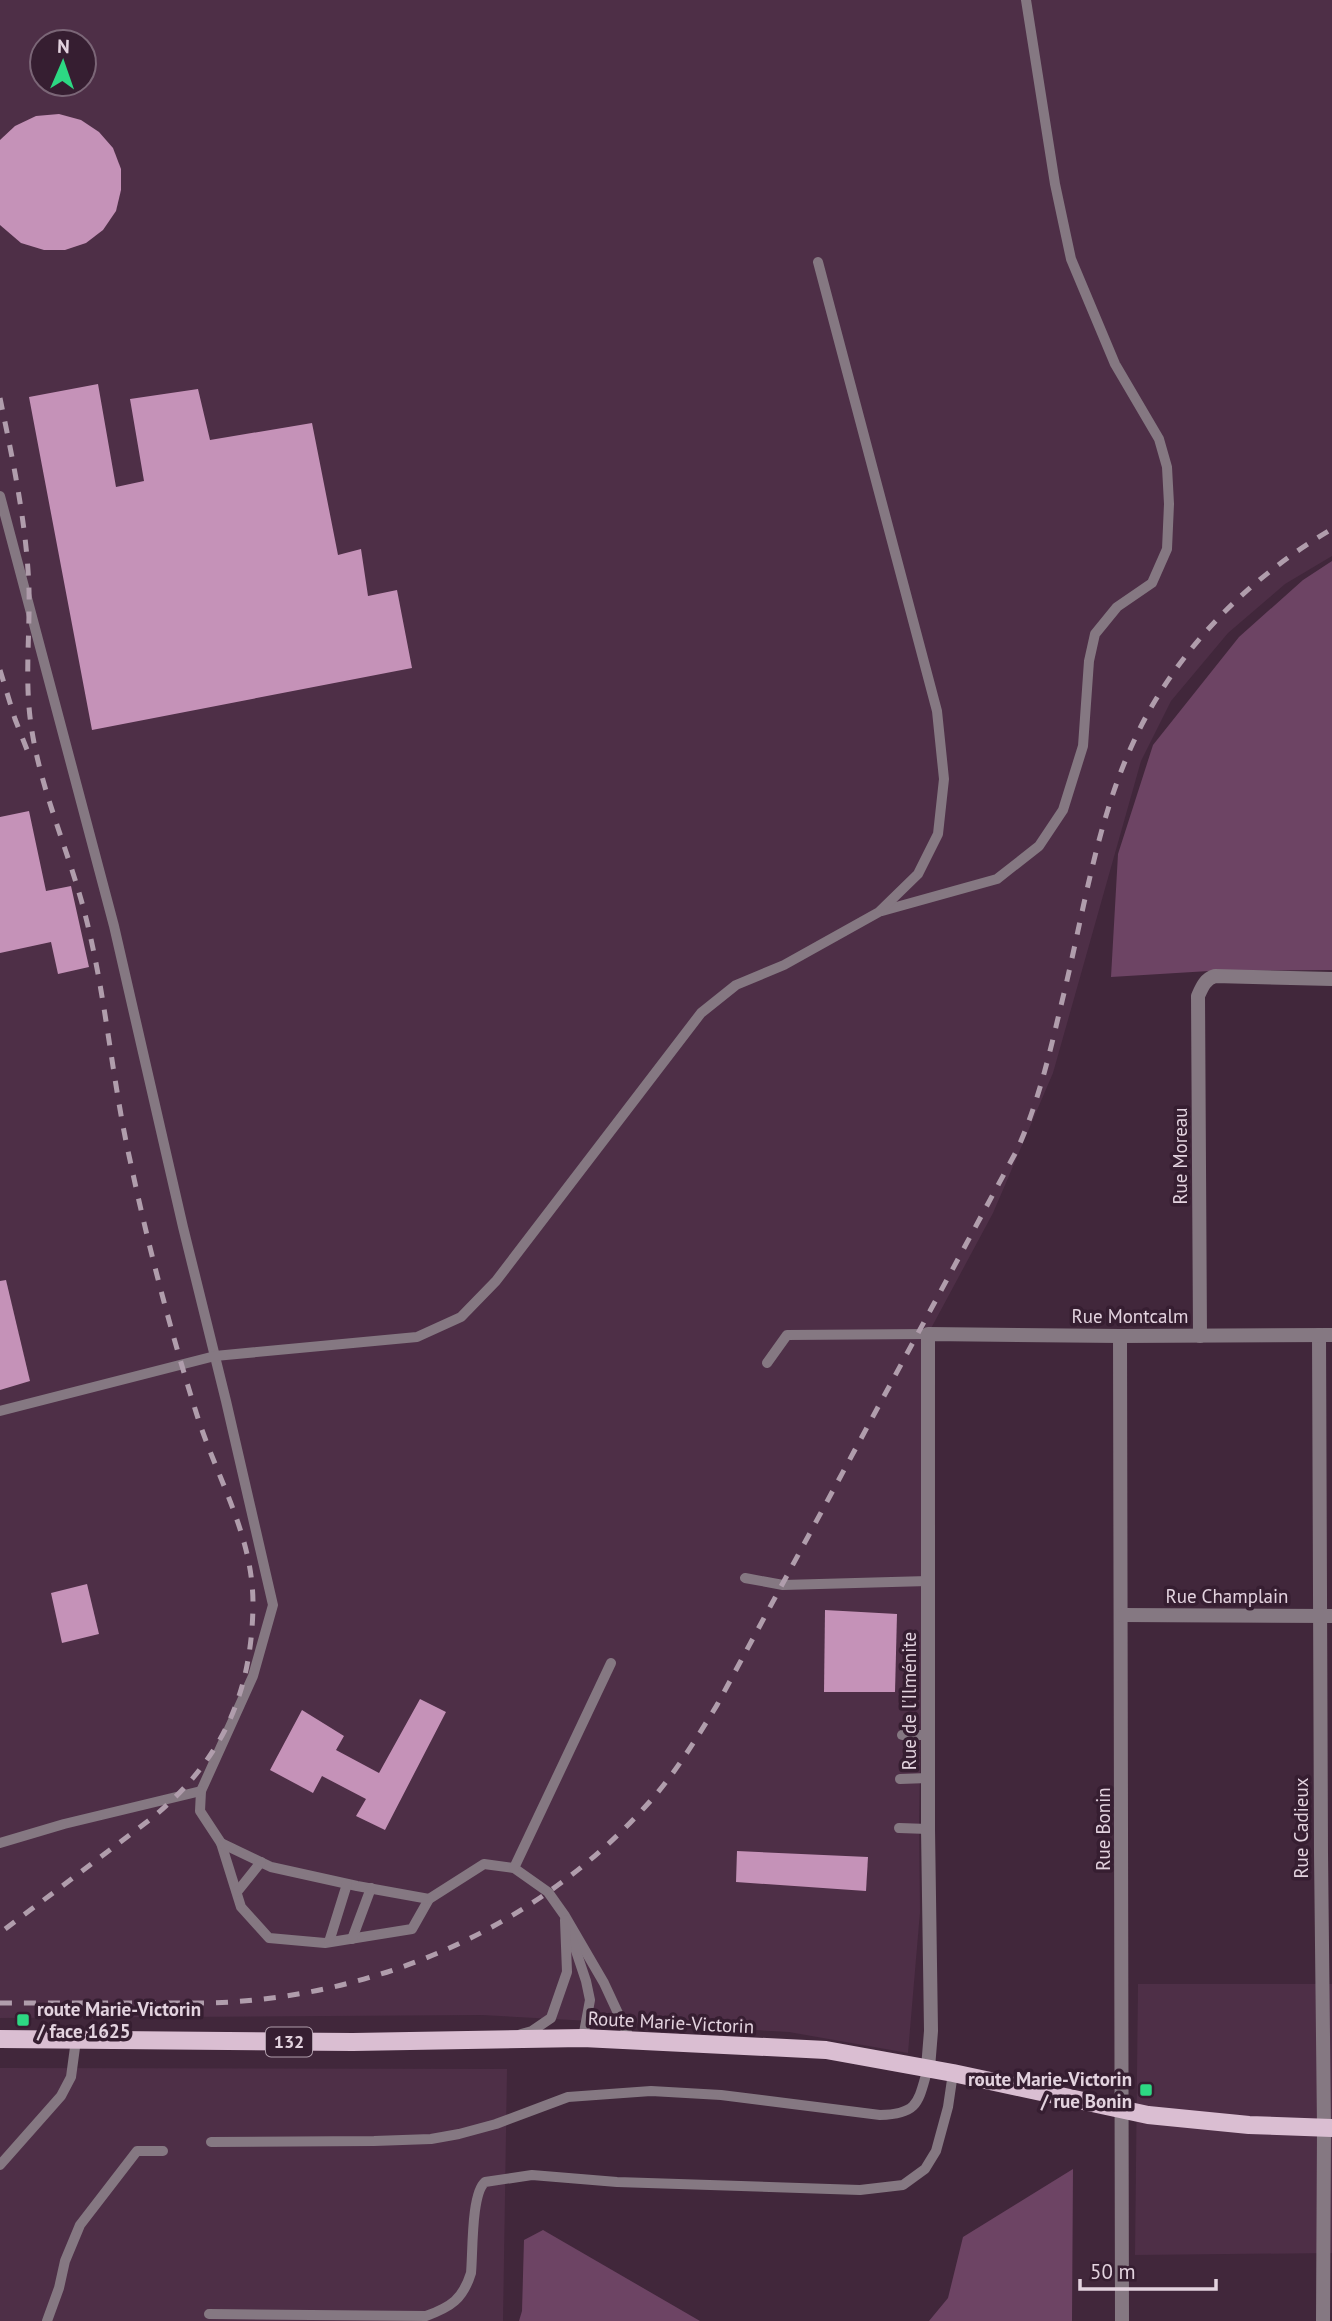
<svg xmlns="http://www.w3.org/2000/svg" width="1332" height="2321" font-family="'PT Sans',sans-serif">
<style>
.built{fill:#4e2f47;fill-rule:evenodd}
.green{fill:#6d4464}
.building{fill:#c592b8}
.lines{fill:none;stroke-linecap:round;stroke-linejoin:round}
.service{stroke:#857882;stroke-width:10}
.minor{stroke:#857882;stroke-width:14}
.primary{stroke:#dabed2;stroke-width:18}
.rail{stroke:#b09dac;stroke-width:5;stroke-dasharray:12 12;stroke-linecap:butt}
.poi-dot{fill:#2dd883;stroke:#361e31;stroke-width:2.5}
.labels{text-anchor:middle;stroke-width:7;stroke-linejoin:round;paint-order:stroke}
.shield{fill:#361e31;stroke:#af9dab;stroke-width:2}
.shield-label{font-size:18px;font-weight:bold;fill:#e3d3df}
.street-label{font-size:19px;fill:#e3d3df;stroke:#361e31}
.poi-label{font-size:19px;font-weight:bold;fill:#e3d3df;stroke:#361e31;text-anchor:start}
</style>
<rect width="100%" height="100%" fill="#41273b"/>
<!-- built -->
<g class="built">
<path d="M 0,0 L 1332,0 L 1332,556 L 1285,584 L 1228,633 L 1171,701 L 1141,761 L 1053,1073 L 993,1213 L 928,1334 L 919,1821 L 920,1912 L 908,2053 L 789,2032 L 482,2015 L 0,2018 ZM 42,42 L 84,42 L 84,84 L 42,84 Z"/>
<polygon points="1138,1984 1332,1984 1332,2253 1135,2255"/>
<polygon points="0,2068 507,2069 503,2321 0,2321"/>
</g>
<!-- green -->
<g class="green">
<polygon points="1332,561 1332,970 1209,971 1111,977 1118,854 1153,745 1239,637 1303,580"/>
<polygon points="1073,2169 1072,2321 929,2321 948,2298 963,2237"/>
<polygon points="543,2230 700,2321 519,2321 522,2311 524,2240"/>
</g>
<!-- building -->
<g class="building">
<polygon points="59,114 81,120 99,132 113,148 121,169 121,190 116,211 103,230 86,243 65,250 44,250 21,243 0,225 0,140 15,126 36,116"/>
<polygon points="98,384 116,487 144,481 130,399 198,389 210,440 312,423 338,555 361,549 368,596 397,590 412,668 92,730 29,397"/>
<polygon points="29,811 46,891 71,886 89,967 58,974 51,942 0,953 0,817"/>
<polygon points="6,1280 30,1381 0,1390 0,1281"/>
<polygon points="87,1584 99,1634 62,1643 51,1593"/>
<polygon points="825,1610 897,1614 895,1692 824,1692"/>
<polygon points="420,1699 446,1712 385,1830 356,1816 366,1799 322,1776 313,1793 270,1770 302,1710 344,1736 336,1750 379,1773"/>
<polygon points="737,1851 868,1857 866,1891 736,1882"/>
</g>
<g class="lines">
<!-- service -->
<g class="service">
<polyline points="0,496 114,926 183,1227 226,1401 273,1605 253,1676 201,1791 200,1811 221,1843 241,1907 269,1938 325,1943 412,1929 429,1899 484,1864 514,1868 548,1892 565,1916 604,1983 630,2039"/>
<polyline points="882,911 997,879 1039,846 1063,810 1083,746 1089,661 1095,634 1117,607 1152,583 1167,549 1169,504 1167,467 1159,439 1115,364 1071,259 1055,184 1026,0"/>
<polyline points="767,1363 787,1335 928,1334"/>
<polyline points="0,1411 215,1356 417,1337 461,1317 496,1281 701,1013 736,985 784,965 879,912 918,874 938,834 944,779 937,711 818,262"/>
<polyline points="745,1578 783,1585 928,1581"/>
<polyline points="902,1735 928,1735"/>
<polyline points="900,1779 928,1778"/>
<polyline points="899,1828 928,1829"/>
<polyline points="0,1843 64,1824 201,1791"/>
<polyline points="221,1843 271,1867 357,1886 429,1899"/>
<polyline points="514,1868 611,1663"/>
<polyline points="237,1892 261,1862"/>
<polyline points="570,1933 586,1981 590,2000 583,2038"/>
<polyline points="352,1939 371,1888"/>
<polyline points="329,1942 347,1884"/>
<polyline points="521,2034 532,2031 551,2018 567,1972 565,1920"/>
<path d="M 211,2142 L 374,2141 L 431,2139 L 459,2134 L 496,2124 L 568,2097 L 651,2091 L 721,2095 L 880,2115 C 919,2114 918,2102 928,2068"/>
<polyline points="0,2165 61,2096 71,2077 76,2040"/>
<path d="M 209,2314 L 426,2316 C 451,2307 463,2299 471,2273 C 473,2253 471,2194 485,2182 L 532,2175 L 617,2182 L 860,2190 L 903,2185 L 925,2169 L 936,2151 L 948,2107 L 953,2073"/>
<polyline points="47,2321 59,2288 65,2261 80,2225 137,2151 163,2151"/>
</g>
<!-- minor -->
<g class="minor">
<polyline points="1319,1335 1321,1853 1324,2128 1323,2321"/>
<polyline points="1120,1336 1122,2321"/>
<path d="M 1200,1336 L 1198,996 C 1202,987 1205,979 1215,976 L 1332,979"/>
<polyline points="1122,1615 1332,1616"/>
<polyline points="928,2068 931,2031 928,1829 928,1334 1120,1336 1332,1335"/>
</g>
<!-- primary -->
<polyline class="primary" points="0,2039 353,2042 583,2038 826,2050 953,2073 1148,2115 1249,2125 1332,2128"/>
<!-- rail -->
<g class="rail">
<path d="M 0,398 C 13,461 27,526 29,590 C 30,632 25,674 30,717 C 38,786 69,850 86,918 C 106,997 112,1080 130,1160 C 148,1245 170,1329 196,1412 C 216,1477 253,1534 253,1604 C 252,1695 221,1761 152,1818 L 0,1933"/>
<polyline points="0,670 15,719 31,760"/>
<path d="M 0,2003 C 49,2003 99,2003 148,2003 C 183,2003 219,2004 254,2000 C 402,1985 543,1919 644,1808 C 673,1777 695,1741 717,1705 L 1017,1150 C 1040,1099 1051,1047 1064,993 C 1084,910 1097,821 1133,743 C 1174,652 1247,579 1332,529"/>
</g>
</g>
<!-- markers -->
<g class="poi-dot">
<rect x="16" y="2013" width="14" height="14" rx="3.5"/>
<rect x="1139" y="2083" width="14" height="14" rx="3.5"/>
</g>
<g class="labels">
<!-- shield labels -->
<rect class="shield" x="266" y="2027.5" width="46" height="29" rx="5"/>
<g class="shield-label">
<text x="289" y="2048">132</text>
</g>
<!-- street labels -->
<g class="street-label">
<text transform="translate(1180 1156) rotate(-90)" y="7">Rue Moreau</text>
<text x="1130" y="1323">Rue Montcalm</text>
<text x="1227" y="1603">Rue Champlain</text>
<text transform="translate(909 1701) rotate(-90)" y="7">Rue de l'Ilménite</text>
<text transform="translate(1301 1828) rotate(-90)" y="7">Rue Cadieux</text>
<text transform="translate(1103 1829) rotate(-90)" y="7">Rue Bonin</text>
<text transform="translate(671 2022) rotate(3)" y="7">Route Marie-Victorin</text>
</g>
<!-- poi labels -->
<g class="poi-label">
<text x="37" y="2016">route Marie-Victorin<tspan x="37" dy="22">/ face 1625</tspan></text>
<text x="1132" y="2086" text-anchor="end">route Marie-Victorin<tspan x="1132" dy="22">/ rue Bonin</tspan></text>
</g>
</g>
<!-- north arrow -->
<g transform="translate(63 63) rotate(2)"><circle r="33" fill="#361e31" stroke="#7b6677" stroke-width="2"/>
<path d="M0-5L12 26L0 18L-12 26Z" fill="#2dd883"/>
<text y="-10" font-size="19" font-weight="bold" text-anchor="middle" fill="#e3d3df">N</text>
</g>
<!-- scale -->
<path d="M1080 2279v10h136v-10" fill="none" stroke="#e3d3df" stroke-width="3.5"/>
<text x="1090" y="2279" font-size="21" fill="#e3d3df" stroke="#361e31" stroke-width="5" paint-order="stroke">50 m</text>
</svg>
